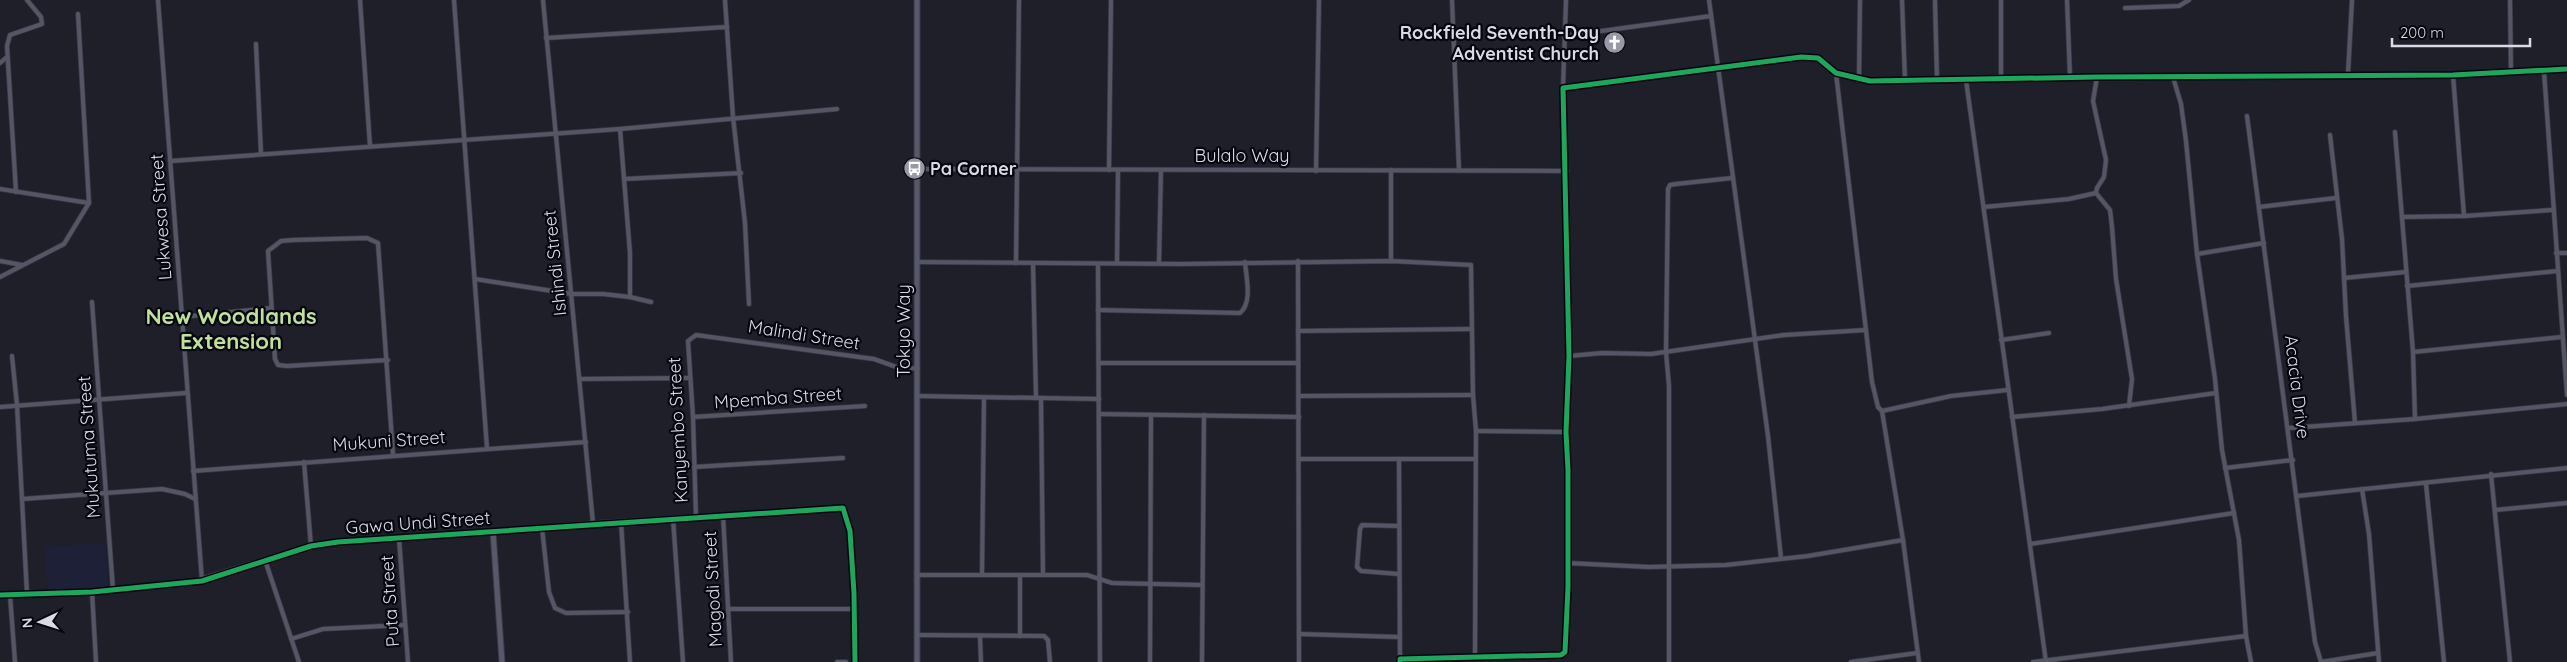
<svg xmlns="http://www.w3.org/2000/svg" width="2567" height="662" font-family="Quicksand,sans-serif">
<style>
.built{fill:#1e2038}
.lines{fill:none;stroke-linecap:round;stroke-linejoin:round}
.street-casing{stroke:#393a43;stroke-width:5.5}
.secondary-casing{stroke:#393a43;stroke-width:7}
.street{stroke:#555665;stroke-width:4}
.secondary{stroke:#57596a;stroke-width:5}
.cycleway-casing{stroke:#06060f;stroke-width:8}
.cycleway{stroke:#20a55d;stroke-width:5}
.labels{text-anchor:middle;stroke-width:4.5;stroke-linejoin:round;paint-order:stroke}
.poi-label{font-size:18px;font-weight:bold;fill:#d8dae8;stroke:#06060f;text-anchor:end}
.street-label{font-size:18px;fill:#d8dae8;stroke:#06060f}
.district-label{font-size:22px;font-weight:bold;fill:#bfe19b;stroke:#06060f}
</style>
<rect width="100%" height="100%" fill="#1e1f29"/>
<!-- built -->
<polygon class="built" points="106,543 108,587 48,591 44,547"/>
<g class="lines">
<defs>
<g id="street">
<polyline points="158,0 202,581"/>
<polyline points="360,0 370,146"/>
<polyline points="454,0 487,448"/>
<polyline points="543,0 593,523"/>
<polyline points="725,0 733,117 745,223 749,304"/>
<polyline points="1452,0 1459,170"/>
<polyline points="1709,0 1768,436 1781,558"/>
<polyline points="1902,0 1905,80"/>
<polyline points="2001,0 2001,79"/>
<polyline points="2067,0 2070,77"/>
<polyline points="2510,0 2511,71"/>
<polyline points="1935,1 1937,79"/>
<polyline points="2125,8 2179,6 2189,0"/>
<polyline points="1565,36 1711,16"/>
<polyline points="546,38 727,27"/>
<polyline points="256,44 261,154"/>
<polyline points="0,63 7,57"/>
<polyline points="2544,71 2567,395"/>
<polyline points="1836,73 1872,382 1878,407 1882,411 1903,540 1919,662"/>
<polyline points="2348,74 2352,0"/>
<polyline points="2453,75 2464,216"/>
<polyline points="2097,77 2093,101 2106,160 2104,177 2097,188 2096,193 2110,210 2112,227 2116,279 2132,379 2129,406"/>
<polyline points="2173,77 2181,104 2186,141 2197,254 2215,379 2222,450 2239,540 2246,636"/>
<polyline points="1859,79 1860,0"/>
<polyline points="1966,80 2046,662"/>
<polyline points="1563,88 1566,0"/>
<polyline points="2247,116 2315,642 2321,662"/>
<polyline points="620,129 630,253 630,297 651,302"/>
<polyline points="2395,132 2413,352 2415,419"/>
<polyline points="2330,135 2342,239 2346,316 2355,423"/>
<polyline points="171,161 620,129 837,109"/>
<polyline points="918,169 1567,171"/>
<polyline points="1109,170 1111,0"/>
<polyline points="1316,171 1319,0"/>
<polyline points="624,179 741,173"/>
<polyline points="0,189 89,203"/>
<polyline points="16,192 7,46 10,35 42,24 41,17 27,0"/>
<polyline points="1984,207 2069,199 2096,193"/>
<polyline points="2259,207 2336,198"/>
<polyline points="2402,217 2464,216 2552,210"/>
<polyline points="2556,253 2567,253"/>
<polyline points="2197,254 2264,243"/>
<polyline points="0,261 22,265"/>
<polyline points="1298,261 1299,662"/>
<polyline points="1391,261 1391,170"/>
<polyline points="918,262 1181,264 1391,261 1471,265 1473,395 1476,431 1475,657"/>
<polyline points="1016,263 1019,0"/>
<polyline points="1033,263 1036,398"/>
<polyline points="1117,263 1118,170"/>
<polyline points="1159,263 1161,170"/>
<polyline points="1098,264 1100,662"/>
<polyline points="0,277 64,244 89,203 78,14"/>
<polyline points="2344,278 2406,272"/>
<polyline points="475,279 572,294 603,294 630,297"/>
<polyline points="2407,286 2558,271"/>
<polyline points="92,302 113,590"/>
<path d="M 1098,310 L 1240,313 C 1253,302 1246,277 1245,262"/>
<polyline points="182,317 271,308"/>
<polyline points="1298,331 1472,329"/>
<polyline points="2001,340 2049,333"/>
<polyline points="2413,352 2562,337"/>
<polyline points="12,356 17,405 27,594"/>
<polyline points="1569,356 1602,353 1651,354 1784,335 1866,330"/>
<polyline points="388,360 287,366 278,365 275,359 268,251 281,241 293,240 367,238 378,243 393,454"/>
<polyline points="1100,363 1298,363"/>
<polyline points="581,379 690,378"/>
<polyline points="918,396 1099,399"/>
<polyline points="1299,396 1473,395"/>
<polyline points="1041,398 1043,574"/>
<polyline points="0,407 186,393"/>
<polyline points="1882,411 1951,396 2008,390"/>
<polyline points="1099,414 1299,417"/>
<polyline points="693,417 865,406"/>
<polyline points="2012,417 2102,409 2216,393"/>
<polyline points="2289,428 2415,419 2567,404"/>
<polyline points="1476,431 1566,432"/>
<polyline points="1299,459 1475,459"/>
<polyline points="1399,459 1400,662"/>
<polyline points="304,462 311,546"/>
<polyline points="694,467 843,458"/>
<polyline points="2225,468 2293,460"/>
<polyline points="193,471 586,442"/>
<polyline points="2491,474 2510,662"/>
<polyline points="2426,484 2444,662"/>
<polyline points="2362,489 2369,534 2379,662"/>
<polyline points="2297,496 2567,468"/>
<polyline points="22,499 162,489 185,494 195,499"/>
<polyline points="2495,510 2567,503"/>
<polyline points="723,515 731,662"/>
<polyline points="696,517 693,417 688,341 696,335 874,359 902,369 918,368"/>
<polyline points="673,518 683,662"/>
<polyline points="621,522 630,662"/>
<polyline points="1398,526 1362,525 1360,529 1357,567 1361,571 1399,574"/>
<polyline points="542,528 549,592 555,608 566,613 628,612"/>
<polyline points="493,532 593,523 843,508 850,531 854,593 855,662"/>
<polyline points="399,538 408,662"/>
<polyline points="2030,544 2234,513"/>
<polyline points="265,560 299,662"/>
<polyline points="1568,563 1649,567 1726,565 1808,556 1903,540"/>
<polyline points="982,574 984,398"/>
<polyline points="918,575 1087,575 1112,583 1201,585"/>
<polyline points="92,592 96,662"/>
<polyline points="10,595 15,662"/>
<polyline points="730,609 853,609"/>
<polyline points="1299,634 1399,637"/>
<polyline points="917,635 1044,636 1048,640 1050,662"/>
<polyline points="1020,636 1020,575"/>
<polyline points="980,637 981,662"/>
<polyline points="291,639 323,629 404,625"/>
<polyline points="1400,659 1561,655 1565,652 1568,587 1568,470 1566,432 1569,356 1563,88 1801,57 1818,58 1836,73 1870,81 2097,77 2453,75 2567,69"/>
<polyline points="837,662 846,662"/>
<polyline points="1150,662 1151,415"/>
<polyline points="1202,662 1204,415"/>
<polyline points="1669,662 1669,386 1666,352 1668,189 1670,185 1676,184 1732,178"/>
<polyline points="1851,662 1917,653"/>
<polyline points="2033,662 2246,636 2251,662"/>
<polyline points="2321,662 2378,653"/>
</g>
<g id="secondary">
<polyline points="0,595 92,592 190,583 311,546 338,542 493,532 502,662"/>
<polyline points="917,662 917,0"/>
</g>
</defs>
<!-- street casing -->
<use href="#street" class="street-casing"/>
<!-- secondary casing -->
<use href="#secondary" class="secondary-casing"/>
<!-- street -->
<use href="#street" class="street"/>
<!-- secondary -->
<use href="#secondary" class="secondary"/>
<defs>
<g id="cycleway">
<polyline points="0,595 92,592 202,581 311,546 338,542 843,508 850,531 854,593 855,662"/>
<polyline points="1400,662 1400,659 1561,655 1565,652 1568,587 1568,470 1566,432 1569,356 1563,88 1801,57 1818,58 1836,73 1870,81 2097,77 2453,75 2567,69"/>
</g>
</defs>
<!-- cycleway casing -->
<use href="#cycleway" class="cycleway-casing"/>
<!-- cycleway -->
<use href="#cycleway" class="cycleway"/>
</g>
<!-- icons -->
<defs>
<symbol id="church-disc" viewBox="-11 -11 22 22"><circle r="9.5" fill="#9799a5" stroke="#06060f"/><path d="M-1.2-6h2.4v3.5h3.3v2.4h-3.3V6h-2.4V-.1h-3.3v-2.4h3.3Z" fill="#fff"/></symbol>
<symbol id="bus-disc" viewBox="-11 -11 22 22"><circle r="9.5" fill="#9799a5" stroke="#06060f"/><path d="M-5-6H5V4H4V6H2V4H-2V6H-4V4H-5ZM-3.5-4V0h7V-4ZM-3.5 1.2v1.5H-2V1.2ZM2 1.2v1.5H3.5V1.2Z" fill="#fff"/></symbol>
</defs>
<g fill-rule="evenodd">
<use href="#church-disc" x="1602" y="30" width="25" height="25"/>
<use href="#bus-disc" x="902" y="156" width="25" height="25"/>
</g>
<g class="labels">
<!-- poi labels -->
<g class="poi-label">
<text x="1599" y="39">Rockfield Seventh-Day<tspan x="1599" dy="21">Adventist Church</tspan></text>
<text x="930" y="175" text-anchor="start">Pa Corner</text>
</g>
<!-- street labels -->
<g class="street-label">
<text x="1242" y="162">Bulalo Way</text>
<text transform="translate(161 217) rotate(-94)" y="6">Lukwesa Street</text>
<text transform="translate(555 263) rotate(-96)" y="6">Ishindi Street</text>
<text transform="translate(904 331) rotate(-90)" y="6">Tokyo Way</text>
<text transform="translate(804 335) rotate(9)" y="6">Malindi Street</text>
<text transform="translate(2297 387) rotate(83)" y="6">Acacia Drive</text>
<text transform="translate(778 398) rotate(-4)" y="6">Mpemba Street</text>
<text transform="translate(678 430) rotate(-93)" y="6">Kanyembo Street</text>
<text transform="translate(389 441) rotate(-4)" y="6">Mukuni Street</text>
<text transform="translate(89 447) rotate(-94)" y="6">Mukutuma Street</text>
<text transform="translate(418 523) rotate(-4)" y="6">Gawa Undi Street</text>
<text transform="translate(713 589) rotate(-93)" y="6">Magodi Street</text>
<text transform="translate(390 601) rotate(-94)" y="6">Puta Street</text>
</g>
<!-- district labels -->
<g class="district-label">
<text x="231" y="324">New Woodlands<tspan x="231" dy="25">Extension</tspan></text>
</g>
</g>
<!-- north arrow -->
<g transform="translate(40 622) rotate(266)" stroke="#06060f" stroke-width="4" paint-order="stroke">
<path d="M0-4L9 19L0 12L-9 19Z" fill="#d8dae8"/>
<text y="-8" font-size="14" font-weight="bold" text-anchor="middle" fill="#d8dae8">N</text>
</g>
<!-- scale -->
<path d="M2392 38v8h138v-8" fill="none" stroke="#d8dae8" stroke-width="2.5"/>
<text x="2400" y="38" font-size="15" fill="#d8dae8" stroke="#06060f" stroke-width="4" paint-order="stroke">200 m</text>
</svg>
